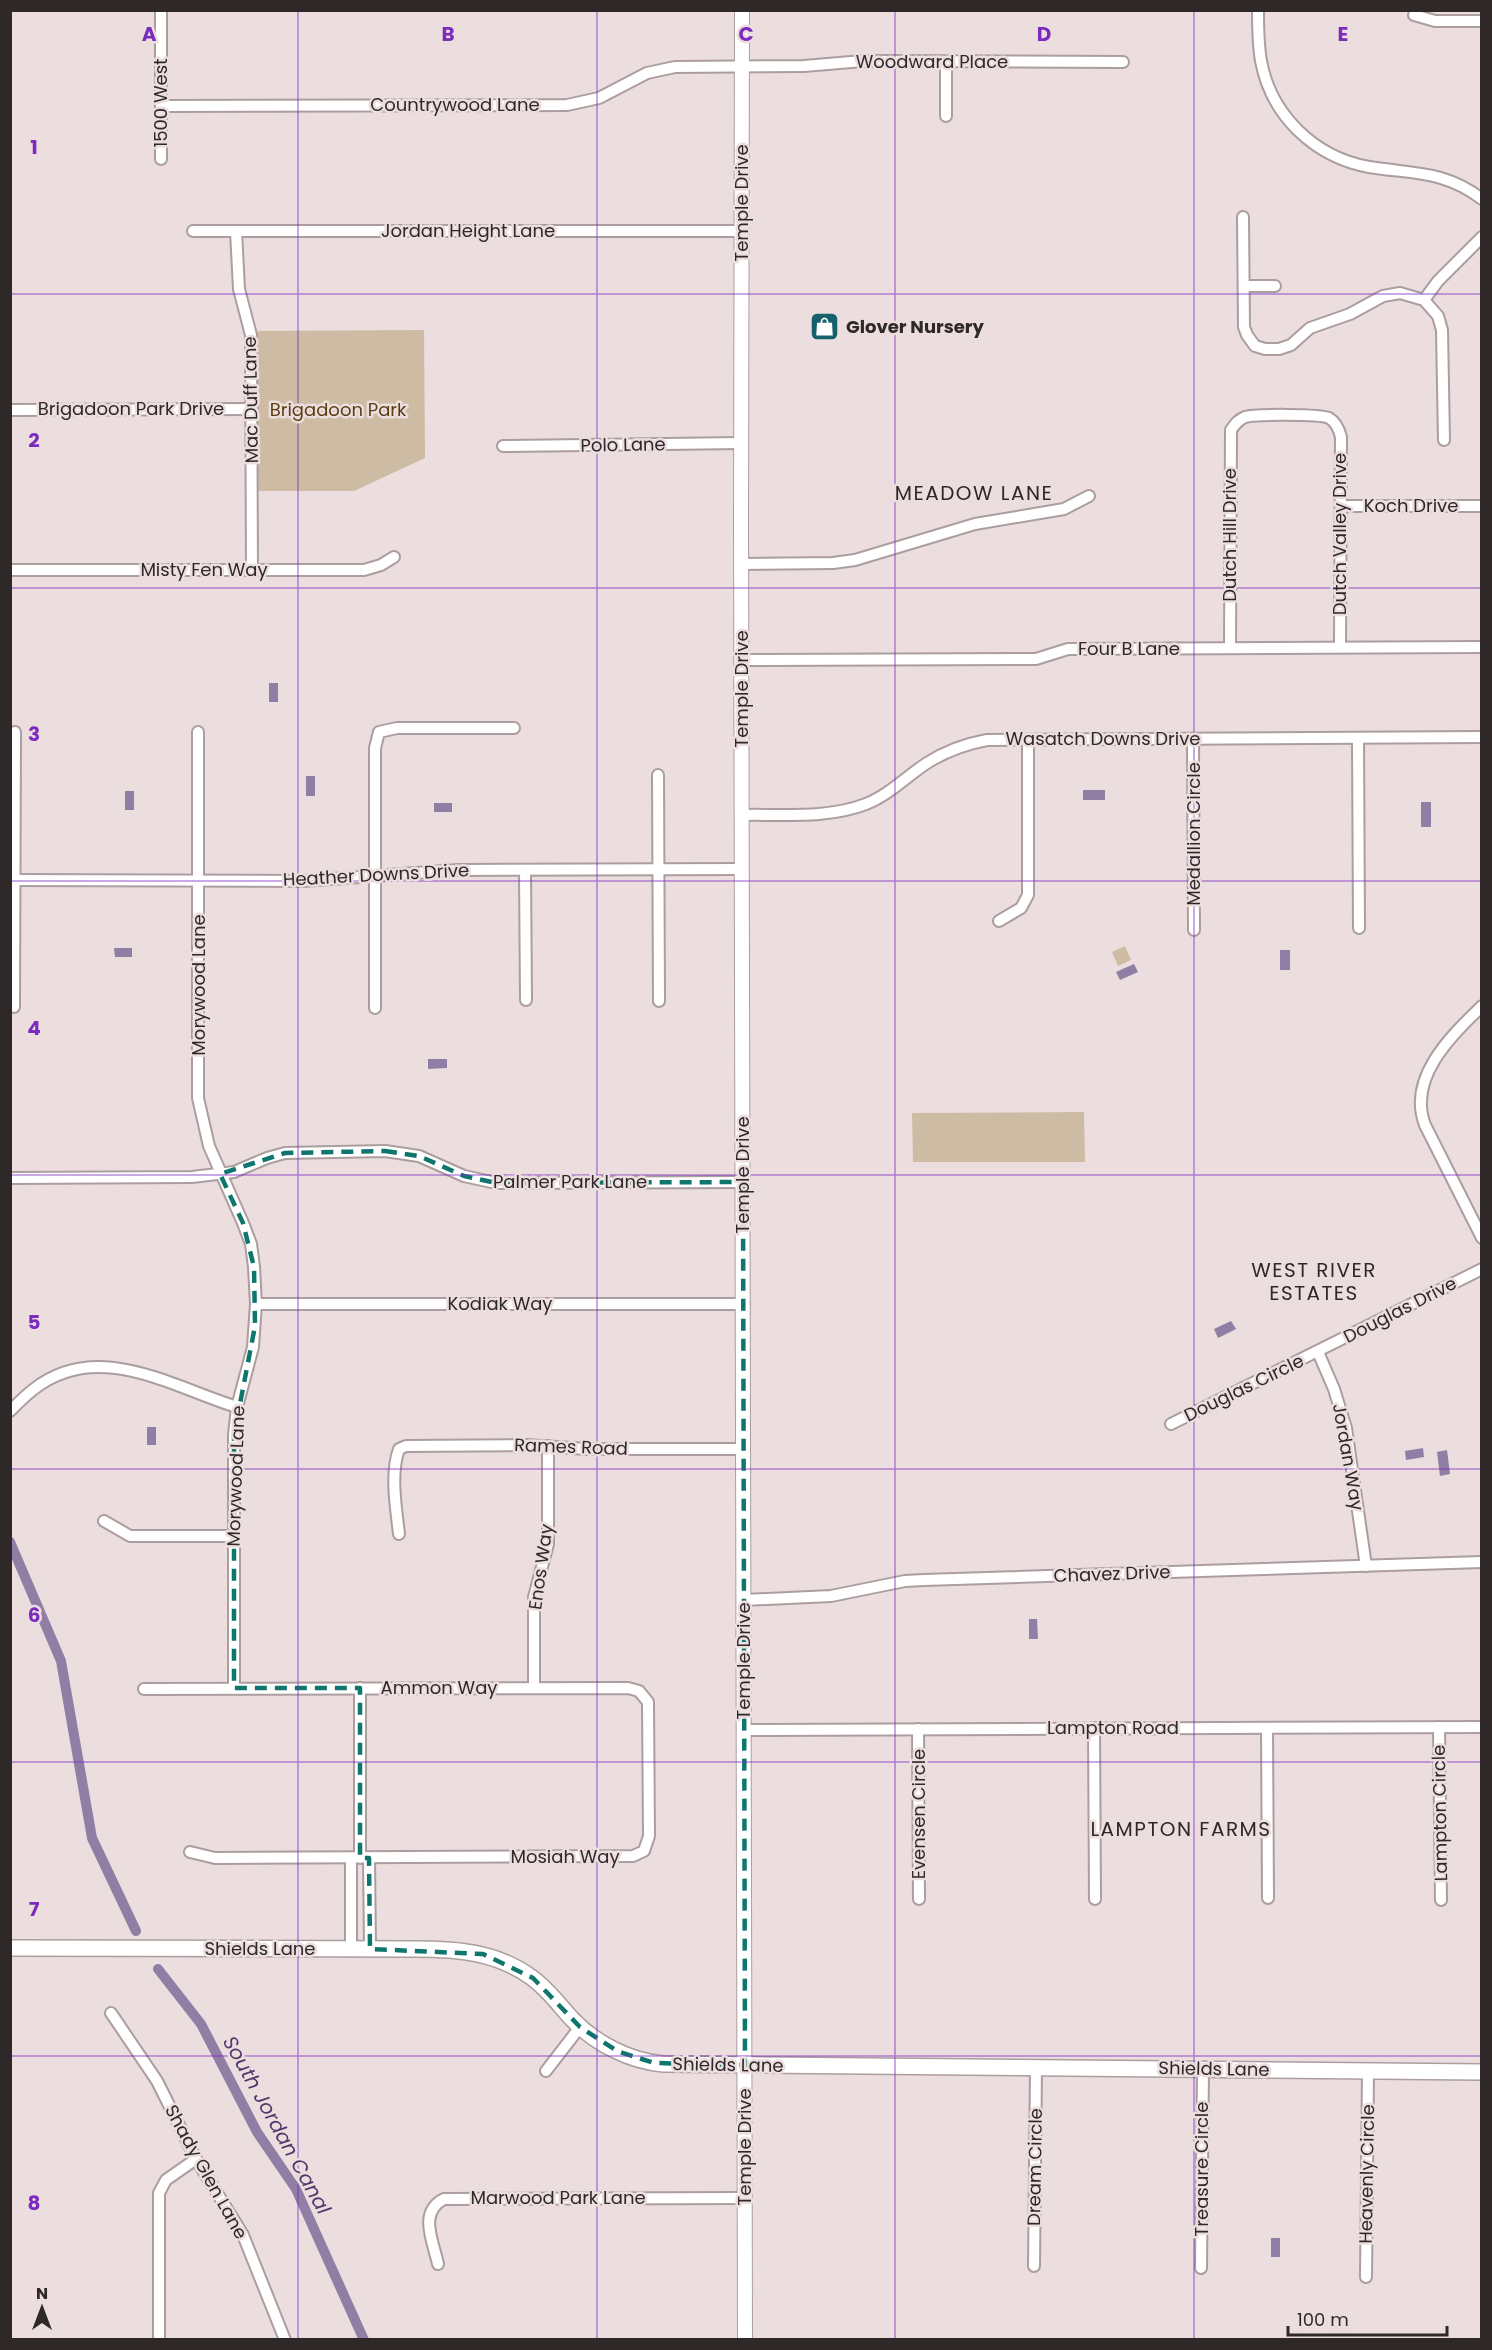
<svg xmlns="http://www.w3.org/2000/svg" width="1492" height="2350" font-family="Poppins,sans-serif">
<style>
.green{fill:#cdbba3}
.water{fill:#907ea4}
.lines{fill:none;stroke-linecap:round;stroke-linejoin:round}
.canal{stroke:#907ea4;stroke-width:10}
.minor-casing{stroke:#ac9e9f;stroke-width:14}
.tertiary-casing{stroke:#ac9e9f;stroke-width:16}
.secondary-casing{stroke:#ac9e9f;stroke-width:18}
.minor{stroke:#fff;stroke-width:10}
.tertiary{stroke:#fff;stroke-width:14}
.secondary{stroke:#fff;stroke-width:15}
.marked{fill:none;stroke:#0f766e;stroke-width:4.5;stroke-dasharray:12 8;stroke-linejoin:round}
.grid{fill:none;stroke:#7b2cbf;stroke-width:1.5;stroke-opacity:0.55}
.labels{text-anchor:middle;stroke-width:5;stroke-linejoin:round;paint-order:stroke}
.street-label{font-size:18px;fill:#2e2829;stroke:#ecdddf}
.poi-label{font-size:18px;font-weight:bold;fill:#2e2829;stroke:#ecdddf;text-anchor:start}
.park-label{font-size:18px;fill:#5b3e10;stroke:#ecdddf}
.neighbourhood-label{font-size:20px;letter-spacing:1.5px;fill:#2e2829;stroke:#ecdddf}
.water-label{font-size:20px;font-style:italic;fill:#53386c;stroke:#ecdddf}
.grid-label{font-size:20px;text-anchor:middle;font-weight:bold;fill:#7b2cbf;stroke:#ecdddf;stroke-width:5;stroke-linejoin:round;paint-order:stroke}
</style>
<rect width="100%" height="100%" fill="#ecdddf"/>
<!-- green -->
<g class="green">
<polygon points="424,330 425,458 354,491 257,491 258,331"/>
<polygon points="1125,946 1131,960 1118,966 1112,952"/>
<polygon points="1084,1112 1085,1162 913,1162 912,1113"/>
</g>
<!-- water -->
<g class="water">
<rect x="269" y="683" width="9" height="19"/>
<rect x="306" y="776" width="9" height="20"/>
<rect x="1083" y="790" width="22" height="10"/>
<rect x="125" y="791" width="9" height="19"/>
<rect x="1421" y="802" width="10" height="25"/>
<rect x="434" y="803" width="18" height="9"/>
<polygon points="114,948 132,948 132,957 115,957"/>
<rect x="1280" y="950" width="10" height="20"/>
<polygon points="1134,964 1138,972 1120,980 1116,972"/>
<polygon points="428,1059 447,1059 447,1068 428,1069"/>
<polygon points="1231,1321 1236,1329 1218,1338 1214,1329"/>
<rect x="147" y="1427" width="9" height="18"/>
<polygon points="1423,1448 1424,1457 1406,1460 1405,1451"/>
<polygon points="1447,1450 1450,1474 1440,1476 1437,1452"/>
<polygon points="1029,1619 1037,1619 1038,1639 1029,1639"/>
<rect x="1271" y="2238" width="9" height="19"/>
</g>
<g class="lines">
<!-- canal -->
<g class="canal">
<polyline points="10,1542 61,1661 92,1838 136,1931"/>
<polyline points="158,1969 201,2024 257,2132 296,2189 364,2340"/>
</g>
<defs>
<g id="minor">
<path d="M 1258,10 C 1258,27 1258,44 1261,61 C 1271,115 1314,157 1369,167 C 1412,174 1444,170 1482,199"/>
<polyline points="1414,15 1435,21 1482,21"/>
<polyline points="946,62 946,116"/>
<polyline points="161,106 567,105 599,98 647,73 675,67 804,66 863,61 1123,62"/>
<polyline points="161,159 161,10"/>
<polyline points="1243,217 1244,327 1247,335 1255,346 1265,349 1279,349 1291,345 1310,328 1350,314 1383,296 1400,293 1424,300 1438,316 1442,330 1444,440"/>
<polyline points="193,231 743,231"/>
<polyline points="236,231 239,289 251,335 252,570"/>
<polyline points="1244,286 1275,286"/>
<polyline points="1424,300 1438,281 1482,237"/>
<polyline points="10,410 252,409"/>
<polyline points="503,446 742,443"/>
<polyline points="1341,506 1482,506"/>
<polyline points="741,564 833,563 855,560 975,524 1064,509 1089,496"/>
<polyline points="10,570 364,570 381,565 394,557"/>
<path d="M 1230,648 L 1231,430 C 1235,424 1238,420 1245,417 C 1254,414 1320,414 1329,418 C 1336,422 1339,429 1341,437 L 1340,647"/>
<polyline points="742,660 1036,659 1068,649 1482,647"/>
<polyline points="198,732 198,1098 209,1146 243,1223 251,1244 254,1267 256,1304 253,1347 237,1407 234,1435 234,1688"/>
<polyline points="1358,738 1359,928"/>
<polyline points="1193,739 1194,930"/>
<polyline points="658,775 659,1001"/>
<path d="M 742,815 C 783,814 827,819 866,804 C 889,795 907,776 927,763 C 946,751 965,744 987,740 L 1482,737"/>
<polyline points="525,870 526,1000"/>
<polyline points="10,880 303,881 458,870 742,869"/>
<polyline points="999,921 1021,908 1028,895 1028,740"/>
<path d="M 1482,1006 C 1451,1036 1407,1078 1425,1125 L 1482,1238"/>
<polyline points="14,1007 15,732"/>
<polyline points="375,1008 375,748 379,732 397,728 514,728"/>
<polyline points="10,1178 192,1177 234,1172 267,1158 285,1153 385,1151 419,1156 464,1176 496,1183 743,1182"/>
<polyline points="256,1304 744,1304"/>
<polyline points="1318,1352 1334,1389 1346,1428 1366,1566"/>
<path d="M 10,1411 C 18,1403 26,1395 34,1389 C 98,1339 172,1387 237,1407"/>
<polyline points="1171,1424 1482,1269"/>
<polyline points="104,1521 130,1536 234,1536"/>
<path d="M 399,1534 C 396,1507 390,1474 399,1449 L 406,1446 L 526,1445 L 587,1449 L 744,1449"/>
<polyline points="744,1600 831,1596 905,1581 924,1580 1482,1562"/>
<polyline points="360,1688 360,1858"/>
<polyline points="534,1688 534,1597 548,1544 548,1446"/>
<polyline points="144,1689 628,1688 639,1691 648,1702 649,1836 644,1851 633,1856 215,1858 190,1852"/>
<polyline points="1439,1727 1441,1900"/>
<polyline points="1094,1728 1095,1899"/>
<polyline points="1267,1728 1268,1898"/>
<polyline points="918,1729 919,1899"/>
<polyline points="745,1730 1482,1727"/>
<polyline points="351,1858 351,1949"/>
<polyline points="369,1858 370,1949"/>
<polyline points="111,2013 157,2081 196,2159 243,2235 285,2340"/>
<polyline points="546,2071 580,2027"/>
<path d="M 438,2264 C 433,2241 418,2212 444,2199 L 745,2198"/>
<polyline points="1034,2266 1036,2068"/>
<polyline points="1201,2268 1203,2069"/>
<polyline points="1366,2277 1368,2071"/>
<polyline points="159,2340 159,2193 166,2180 196,2159"/>
</g>
<polyline id="tertiary" points="742,10 741,524 745,2340"/>
<path id="secondary" d="M 10,1948 L 416,1949 C 458,1949 496,1952 531,1977 C 548,1989 559,2005 573,2020 C 596,2044 630,2061 663,2064 L 1482,2072"/>
</defs>
<!-- minor casing -->
<use href="#minor" class="minor-casing"/>
<!-- tertiary casing -->
<use href="#tertiary" class="tertiary-casing"/>
<!-- secondary casing -->
<use href="#secondary" class="secondary-casing"/>
<!-- minor -->
<use href="#minor" class="minor"/>
<!-- tertiary -->
<use href="#tertiary" class="tertiary"/>
<!-- secondary -->
<use href="#secondary" class="secondary"/>
</g>
<!-- marked area -->
<path class="marked" d="M 385,1151 L 419,1156 L 464,1176 L 496,1183 L 743,1182 L 745,2065 L 654,2063 L 617,2051 L 580,2027 L 533,1978 L 483,1954 L 370,1949 L 369,1858 L 360,1858 L 360,1688 L 234,1688 L 234,1435 L 255,1326 L 254,1267 L 243,1223 L 220,1174 L 285,1153 Z"/>
<!-- grid -->
<path class="grid" d="M 298,10 L 298,2340M 597,10 L 597,2340M 895,10 L 895,2340M 1194,10 L 1194,2340M 10,294 L 1482,294M 10,588 L 1482,588M 10,881 L 1482,881M 10,1175 L 1482,1175M 10,1469 L 1482,1469M 10,1762 L 1482,1762M 10,2056 L 1482,2056"/>
<!-- icons -->
<defs>
<symbol id="shop-square" viewBox="-11 -11 22 22"><rect x="-9" y="-9" width="18" height="18" rx="4" fill="#14606c" stroke="#ecdddf"/><path d="M-5-2.5h2.3a2.7 3.5 0 0 1 5.4 0H5L5.5 6h-11ZM-1.5-2.5h3a1.5 2.3 0 0 0-3 0Z" fill="#fff"/></symbol>
</defs>
<g fill-rule="evenodd">
<use href="#shop-square" x="808" y="310" width="33" height="33"/>
</g>
<g class="labels">
<!-- street labels -->
<g class="street-label">
<text x="932" y="68">Woodward Place</text>
<text transform="translate(161 103) rotate(-90)" y="6">1500 West</text>
<text x="455" y="111">Countrywood Lane</text>
<text transform="translate(742 203) rotate(-90)" y="6">Temple Drive</text>
<text x="468" y="237">Jordan Height Lane</text>
<text transform="translate(251 400) rotate(-91)" y="6">Mac Duff Lane</text>
<text x="131" y="415">Brigadoon Park Drive</text>
<text transform="translate(623 445) rotate(-1)" y="6">Polo Lane</text>
<text x="1411" y="512">Koch Drive</text>
<text transform="translate(1340 534) rotate(-90)" y="6">Dutch Valley Drive</text>
<text transform="translate(1230 535) rotate(-90)" y="6">Dutch Hill Drive</text>
<text x="204" y="576">Misty Fen Way</text>
<text x="1129" y="655">Four B Lane</text>
<text transform="translate(742 689) rotate(-90)" y="6">Temple Drive</text>
<text x="1103" y="745">Wasatch Downs Drive</text>
<text transform="translate(1194 834) rotate(-90)" y="6">Medallion Circle</text>
<text transform="translate(376 875) rotate(-3)" y="6">Heather Downs Drive</text>
<text transform="translate(199 985) rotate(-90)" y="6">Morywood Lane</text>
<text transform="translate(743 1175) rotate(-90)" y="6">Temple Drive</text>
<text x="570" y="1188">Palmer Park Lane</text>
<text x="500" y="1310">Kodiak Way</text>
<text transform="translate(1400 1310) rotate(-27)" y="6">Douglas Drive</text>
<text transform="translate(1244 1388) rotate(-26)" y="6">Douglas Circle</text>
<text transform="translate(571 1447) rotate(2)" y="6">Rames Road</text>
<text transform="translate(1348 1457) rotate(80)" y="6">Jordan Way</text>
<text transform="translate(236 1476) rotate(-88)" y="6">Morywood Lane</text>
<text transform="translate(541 1567) rotate(-82)" y="6">Enos Way</text>
<text transform="translate(1112 1574) rotate(-2)" y="6">Chavez Drive</text>
<text transform="translate(744 1661) rotate(-90)" y="6">Temple Drive</text>
<text x="439" y="1694">Ammon Way</text>
<text x="1113" y="1734">Lampton Road</text>
<text transform="translate(1440 1813) rotate(-91)" y="6">Lampton Circle</text>
<text transform="translate(919 1814) rotate(-90)" y="6">Evensen Circle</text>
<text x="565" y="1863">Mosiah Way</text>
<text x="260" y="1955">Shields Lane</text>
<text transform="translate(728 2065) rotate(1)" y="6">Shields Lane</text>
<text transform="translate(1214 2069) rotate(1)" y="6">Shields Lane</text>
<text transform="translate(745 2147) rotate(-90)" y="6">Temple Drive</text>
<text transform="translate(1035 2167) rotate(-89)" y="6">Dream Circle</text>
<text transform="translate(1202 2169) rotate(-90)" y="6">Treasure Circle</text>
<text transform="translate(206 2172) rotate(61)" y="6">Shady Glen Lane</text>
<text transform="translate(1367 2174) rotate(-89)" y="6">Heavenly Circle</text>
<text x="558" y="2204">Marwood Park Lane</text>
</g>
<!-- poi labels -->
<g class="poi-label">
<text x="846" y="333">Glover Nursery</text>
</g>
<!-- park labels -->
<g class="park-label">
<text x="338" y="416">Brigadoon Park</text>
</g>
<!-- neighbourhood labels -->
<g class="neighbourhood-label">
<text x="974" y="500">MEADOW LANE</text>
<text x="1314" y="1277">WEST RIVER<tspan x="1314" dy="23">ESTATES</tspan></text>
<text x="1181" y="1836">LAMPTON FARMS</text>
</g>
<!-- water labels -->
<g class="water-label">
<text transform="translate(277 2125) rotate(61)" y="7">South Jordan Canal</text>
</g>
</g>
<g class="grid-label">
<text x="149" y="41">A</text>
<text x="448" y="41">B</text>
<text x="746" y="41">C</text>
<text x="1044" y="41">D</text>
<text x="1343" y="41">E</text>
<text x="34" y="154">1</text>
<text x="34" y="447">2</text>
<text x="34" y="741">3</text>
<text x="34" y="1035">4</text>
<text x="34" y="1329">5</text>
<text x="34" y="1622">6</text>
<text x="34" y="1916">7</text>
<text x="34" y="2210">8</text>
</g>
<!-- border -->
<rect width="1492" height="2350" fill="none" stroke="#2e2829" stroke-width="24"/>
<!-- north arrow -->
<g transform="translate(42 2308)" stroke="#ecdddf" stroke-width="4.5" paint-order="stroke">
<path d="M0-4.5L10 22L0 15L-10 22Z" fill="#2e2829"/>
<text y="-9" font-size="16" font-weight="bold" text-anchor="middle" fill="#2e2829">N</text>
</g>
<!-- scale -->
<path d="M1288 2326v9h159v-9" fill="none" stroke="#2e2829" stroke-width="3"/>
<text x="1297" y="2326" font-size="18" fill="#2e2829" stroke="#ecdddf" stroke-width="4.5" paint-order="stroke">100 m</text>
</svg>
